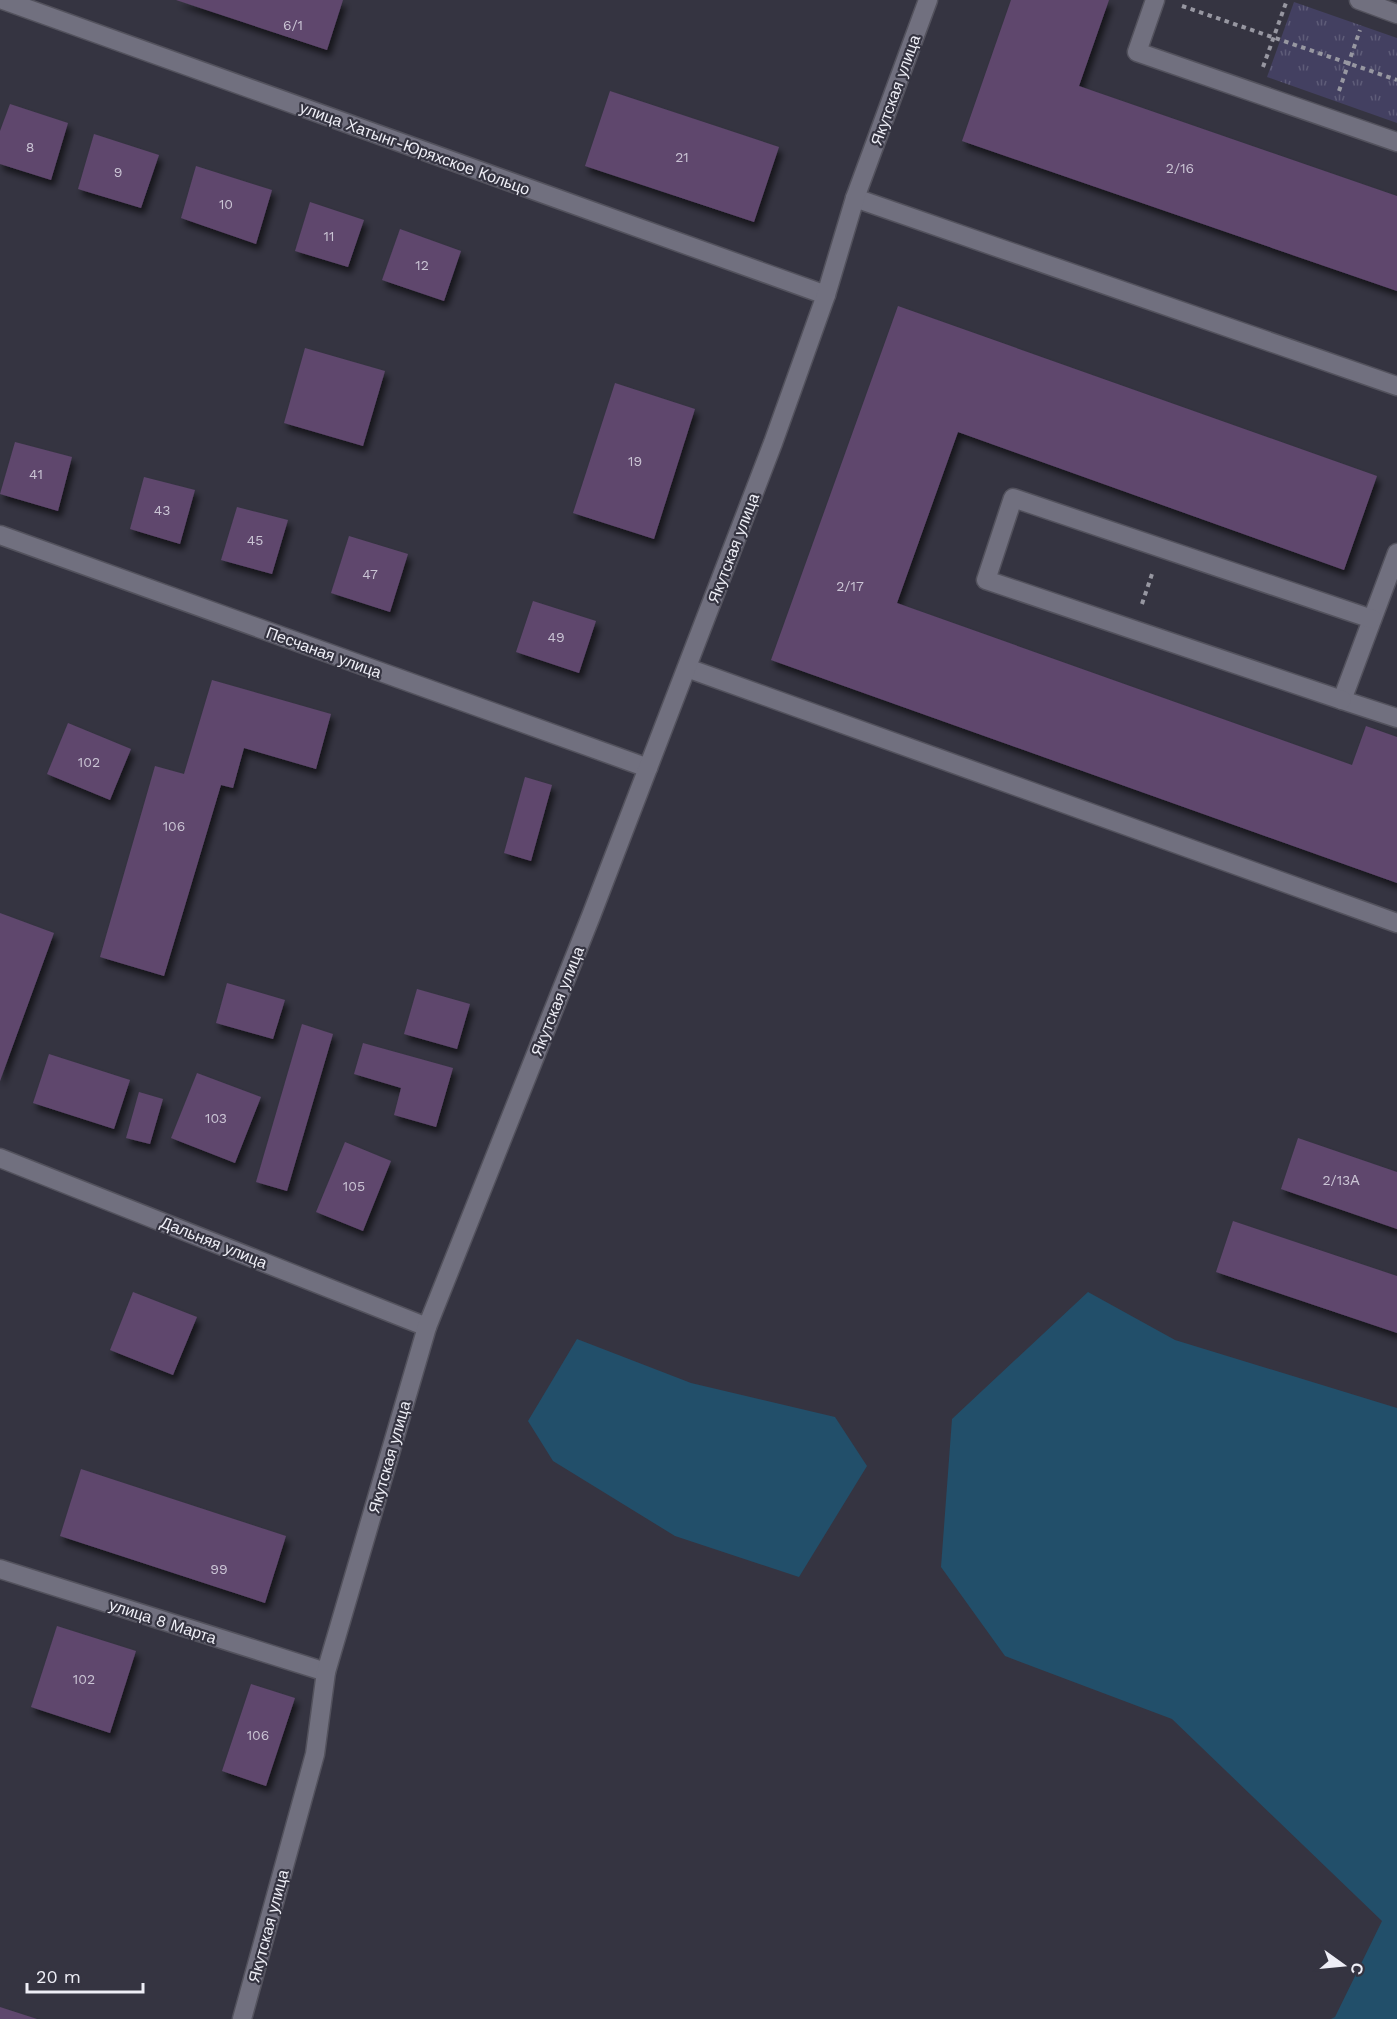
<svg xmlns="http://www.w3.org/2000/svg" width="1397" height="2019" font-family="'Work Sans',sans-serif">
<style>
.park{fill:url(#park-tufts)}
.water{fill:#224f6a}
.building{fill:#5f476d;filter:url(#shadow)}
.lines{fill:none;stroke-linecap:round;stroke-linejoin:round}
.minor-casing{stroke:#53525d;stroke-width:21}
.path{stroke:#9797a1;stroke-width:4;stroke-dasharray:4.5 4.5;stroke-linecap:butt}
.minor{stroke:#71707f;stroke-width:18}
.labels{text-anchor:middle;stroke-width:4.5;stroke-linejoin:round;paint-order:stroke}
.number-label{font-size:14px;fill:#cac4d4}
.street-label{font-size:16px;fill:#eeeef6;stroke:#353441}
</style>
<defs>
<pattern id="park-tufts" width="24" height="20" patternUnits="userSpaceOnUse" patternTransform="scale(1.5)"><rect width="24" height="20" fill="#434061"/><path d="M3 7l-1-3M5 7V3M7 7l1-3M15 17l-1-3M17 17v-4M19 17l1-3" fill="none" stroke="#5e5c78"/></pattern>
<filter id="shadow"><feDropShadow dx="3.5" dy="6" stdDeviation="3" flood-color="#0009"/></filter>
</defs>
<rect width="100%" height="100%" fill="#353441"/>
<!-- park -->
<polygon class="park" points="1294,2 1397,38 1397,123 1267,77"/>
<!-- water -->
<g class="water">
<polygon points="1088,1292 1175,1340 1397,1408 1397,2019 1331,2019 1335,2017 1382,1921 1172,1719 1005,1656 941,1567 952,1419"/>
<polygon points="577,1339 691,1383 835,1417 867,1466 799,1577 675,1536 553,1461 528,1421"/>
</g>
<!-- building -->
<g class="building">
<polygon points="176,0 343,0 327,50"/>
<polygon points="1011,0 1109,0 1079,86 1397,196 1397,291 962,141"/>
<polygon points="610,91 779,147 754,222 585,166"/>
<polygon points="10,104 68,123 51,180 0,164 0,131"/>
<polygon points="94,134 159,155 141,208 78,189"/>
<polygon points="196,166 272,190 256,244 181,218"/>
<polygon points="310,202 364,220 348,267 295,251"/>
<polygon points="400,229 461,251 444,301 382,280"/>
<polygon points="898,306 1377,476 1344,570 958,432 897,603 1352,765 1366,726 1397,737 1397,883 771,660"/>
<polygon points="305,348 385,371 363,446 284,423"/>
<polygon points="615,383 695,409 654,539 573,513"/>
<polygon points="15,442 72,457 58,511 0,494"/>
<polygon points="144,477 195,490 180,544 130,529"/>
<polygon points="237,507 288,520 272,574 221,560"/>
<polygon points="349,536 408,554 390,612 331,593"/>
<polygon points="533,601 596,621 579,673 516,652"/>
<polygon points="212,680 331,714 316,769 244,748 233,788 221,785 164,976 100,957 155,766 184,774"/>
<polygon points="68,723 131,749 110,800 47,774"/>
<polygon points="525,777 552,785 531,861 504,853"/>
<polygon points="0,913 54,933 0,1081"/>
<polygon points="227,983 285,1000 273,1039 216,1023"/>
<polygon points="417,989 470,1004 457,1049 404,1034"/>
<polygon points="302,1024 333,1034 287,1191 256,1182"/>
<polygon points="363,1043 453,1068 436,1127 394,1115 401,1088 354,1074"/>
<polygon points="49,1054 130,1080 114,1129 33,1103"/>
<polygon points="197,1073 261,1097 235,1163 171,1138"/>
<polygon points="139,1092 163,1099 150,1144 126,1138"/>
<polygon points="1298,1138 1397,1172 1397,1229 1281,1189"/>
<polygon points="345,1142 391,1161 363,1231 316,1212"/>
<polygon points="1233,1221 1397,1276 1397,1333 1216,1272"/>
<polygon points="133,1292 197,1317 173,1375 110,1350"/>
<polygon points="81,1469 286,1536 265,1603 60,1536"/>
<polygon points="57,1626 136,1651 110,1733 31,1707"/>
<polygon points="251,1684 295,1698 266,1786 222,1771"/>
<polygon points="0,2007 37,2019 0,2019"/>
</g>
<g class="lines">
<defs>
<g id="minor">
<polyline points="3,0 826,295"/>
<polyline points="1155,0 1137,52 1397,142"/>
<polyline points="1359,0 1397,14"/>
<polyline points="855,198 1397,386"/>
<polyline points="0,535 648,768"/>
<polyline points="1397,553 1342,700 1397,718"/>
<polyline points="687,668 1397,923"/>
<polyline points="1342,700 986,580 1013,498 1372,619"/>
<polyline points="0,1158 427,1327"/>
<polyline points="0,1569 326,1672"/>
<polyline points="242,2019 315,1754 326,1672 427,1327 591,916 773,443 826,295 855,198 928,0"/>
</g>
</defs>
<!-- minor casing -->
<use href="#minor" class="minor-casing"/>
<!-- path -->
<g class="path">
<polyline points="1182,6 1397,80"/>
<polyline points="1263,67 1287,0"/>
<polyline points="1339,91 1360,30"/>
<polyline points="1142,604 1152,574"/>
</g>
<!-- minor -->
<use href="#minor" class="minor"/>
</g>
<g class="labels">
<!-- number labels -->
<g class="number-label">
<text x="293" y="30">6/1</text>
<text x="30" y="152">8</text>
<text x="682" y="162">21</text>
<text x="1180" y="173">2/16</text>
<text x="118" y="177">9</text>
<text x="226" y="209">10</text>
<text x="329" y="241">11</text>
<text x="422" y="270">12</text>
<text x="635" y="466">19</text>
<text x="36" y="479">41</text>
<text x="162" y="515">43</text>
<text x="255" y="545">45</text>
<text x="370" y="579">47</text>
<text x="850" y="591">2/17</text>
<text x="556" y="642">49</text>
<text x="89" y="767">102</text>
<text x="174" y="831">106</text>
<text x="216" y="1123">103</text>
<text x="1341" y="1185">2/13А</text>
<text x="354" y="1191">105</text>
<text x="219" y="1574">99</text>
<text x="84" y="1684">102</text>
<text x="258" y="1740">106</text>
</g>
<!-- street labels -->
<g class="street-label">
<text transform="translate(895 90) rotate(-70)" y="6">Якутская улица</text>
<text transform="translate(415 148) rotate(20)" y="6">улица Хатынг-Юряхское Кольцо</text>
<text transform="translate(733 548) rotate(-69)" y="6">Якутская улица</text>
<text transform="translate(324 652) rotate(20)" y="6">Песчаная улица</text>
<text transform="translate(557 1001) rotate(-68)" y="6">Якутская улица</text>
<text transform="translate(214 1242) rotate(22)" y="6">Дальняя улица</text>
<text transform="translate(389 1457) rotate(-74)" y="6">Якутская улица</text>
<text transform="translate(163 1621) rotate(18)" y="6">улица 8 Марта</text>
<text transform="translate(268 1926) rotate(-75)" y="6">Якутская улица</text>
</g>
</g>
<!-- north arrow -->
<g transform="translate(1343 1965) rotate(105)" stroke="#353441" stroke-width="4.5" paint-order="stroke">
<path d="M0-4.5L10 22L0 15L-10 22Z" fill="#eeeef6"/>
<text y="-9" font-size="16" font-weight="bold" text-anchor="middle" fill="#eeeef6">С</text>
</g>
<!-- scale -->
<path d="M27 1983v9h116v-9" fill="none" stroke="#eeeef6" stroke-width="3"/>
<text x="36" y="1983" font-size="18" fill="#eeeef6" stroke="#353441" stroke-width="4.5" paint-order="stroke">20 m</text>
</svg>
